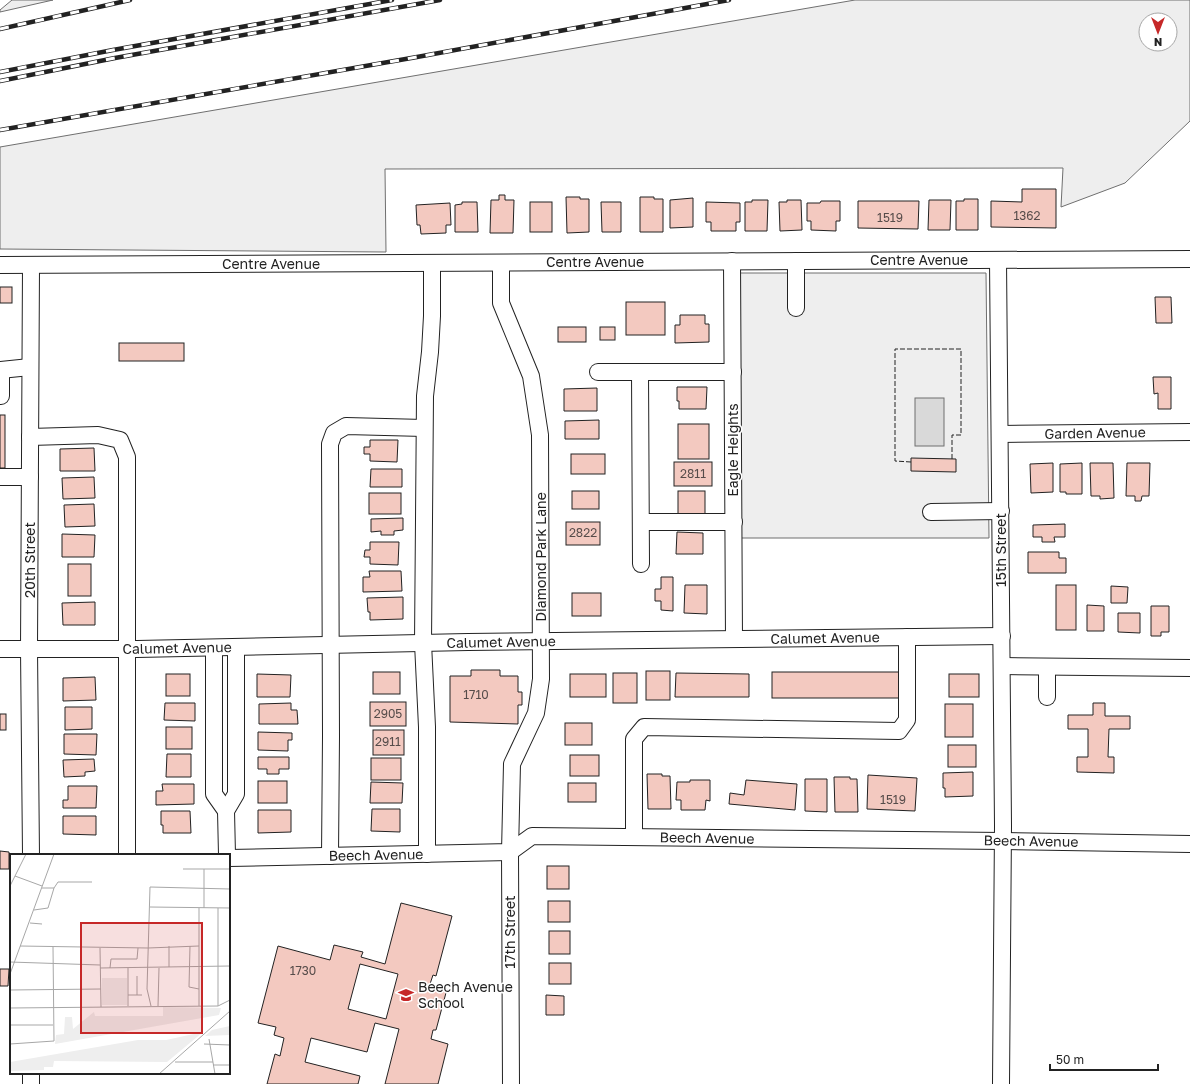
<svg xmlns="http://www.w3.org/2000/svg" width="1190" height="1084" font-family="'Golos Text',sans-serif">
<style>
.green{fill:#eee;stroke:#6f6f6f;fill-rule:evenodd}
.water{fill:#d9d9d9;stroke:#6f6f6f}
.building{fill:#f3c9c0;stroke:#222;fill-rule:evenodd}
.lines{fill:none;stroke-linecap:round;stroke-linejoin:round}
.minor-casing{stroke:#222;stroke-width:18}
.minor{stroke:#fff;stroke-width:16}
.rail-casing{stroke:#222;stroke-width:4.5}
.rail{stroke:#fff;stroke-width:3;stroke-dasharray:9;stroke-linecap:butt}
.fence{stroke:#222;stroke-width:1;stroke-dasharray:5 2;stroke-linecap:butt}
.labels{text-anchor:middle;stroke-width:3;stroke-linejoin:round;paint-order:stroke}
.number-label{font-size:12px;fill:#564c4a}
.street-label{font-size:14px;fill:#222;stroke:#fff}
.poi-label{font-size:14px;fill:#222;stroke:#fff;text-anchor:start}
.inset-road{fill:none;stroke:#a7a7a7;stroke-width:1}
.view{fill:#c62828;fill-opacity:0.15;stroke:#c62828;stroke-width:2}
.inset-edge{fill:none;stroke:#222;stroke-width:2}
</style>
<rect width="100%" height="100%" fill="#fff"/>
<!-- green -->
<g class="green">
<polygon points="12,0 53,0 0,12 0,10"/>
<path d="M 855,0 L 1190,0 L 1190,121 L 1125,183 L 1061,207 L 1063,168 L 385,169 L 386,252 L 0,249 L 0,147 ZM 1146,20 L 1170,20 L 1170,44 L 1146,44 Z"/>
<polygon points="739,273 986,273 989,538 741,538"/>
</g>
<!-- water -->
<rect class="water" x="915" y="398" width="29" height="48"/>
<!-- building -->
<g class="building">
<polygon points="1022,189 1056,189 1056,228 991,227 991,201 1022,202"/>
<polygon points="499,195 505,195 505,200 514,200 513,233 490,233 491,200 499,200"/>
<polygon points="566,197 580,197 580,199 589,199 589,232 567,233"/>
<polygon points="640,197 654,197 654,199 663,199 663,232 640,232"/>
<polygon points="693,198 693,227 670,228 670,200"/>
<polygon points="964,199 978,199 978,230 956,230 956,201 964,201"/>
<polygon points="752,200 768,200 767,231 745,231 745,202 752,202"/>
<polygon points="787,200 801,200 802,230 780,231 779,202 787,202"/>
<polygon points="929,200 951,200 950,230 928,230"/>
<polygon points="821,201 840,201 840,221 836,221 836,231 811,230 811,221 807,221 807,203 820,203"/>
<polygon points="858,201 919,201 918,229 858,228"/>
<polygon points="462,202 477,202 478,232 455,232 455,205 462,204"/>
<rect x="530" y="202" width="22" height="30"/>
<polygon points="601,202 621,202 621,232 602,232"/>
<polygon points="706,202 740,203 740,222 736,222 736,231 711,231 711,222 706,222"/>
<polygon points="450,203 451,225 446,225 446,233 421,234 420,225 417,225 416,205"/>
<rect x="0" y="287" width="12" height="16"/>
<polygon points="1155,297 1171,297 1172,323 1156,323"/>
<rect x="626" y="302" width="39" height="33"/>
<polygon points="680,315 705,315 705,324 709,324 709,342 675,343 675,325 680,325"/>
<rect x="558" y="327" width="28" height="15"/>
<rect x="600" y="327" width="15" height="13"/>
<rect x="119" y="343" width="65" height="18"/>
<polygon points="1153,377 1171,377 1171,409 1158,409 1158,393 1154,394"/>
<polygon points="677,387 707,387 706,409 679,409 679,401 677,401"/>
<polygon points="597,388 597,411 564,411 564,389"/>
<rect x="0" y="415" width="5" height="53"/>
<polygon points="599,420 599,439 565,439 565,421"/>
<rect x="678" y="424" width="31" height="35"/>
<polygon points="370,440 398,440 397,462 370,461 370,454 364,454 364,447 370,447"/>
<polygon points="94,448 95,471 60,471 60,449"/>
<rect x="571" y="454" width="34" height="20"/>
<polygon points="911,458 956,459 956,472 911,471"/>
<rect x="674" y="462" width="38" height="24"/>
<polygon points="1053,463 1053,492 1031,493 1030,464"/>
<polygon points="1082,463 1082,494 1066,494 1066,492 1060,492 1060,464"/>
<polygon points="1090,463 1113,463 1114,498 1100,499 1100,496 1091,496"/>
<polygon points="1127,463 1150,463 1149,496 1142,496 1141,501 1135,501 1135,496 1126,496"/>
<polygon points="371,469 402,469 402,487 370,487"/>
<polygon points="94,477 95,498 63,499 62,478"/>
<rect x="572" y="491" width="27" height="18"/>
<rect x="678" y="491" width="27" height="23"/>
<rect x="369" y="493" width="32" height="21"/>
<polygon points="94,504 95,526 65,527 64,505"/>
<polygon points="403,518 403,530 394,531 394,535 381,535 381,531 371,532 371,519"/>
<rect x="566" y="522" width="34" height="23"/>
<polygon points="1065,524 1065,537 1054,537 1055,542 1042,542 1042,537 1033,537 1033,525"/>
<polygon points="677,532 703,533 703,554 676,554"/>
<polygon points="62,534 95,535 94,557 62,557"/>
<polygon points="370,542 399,542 398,565 370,564 370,557 364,557 365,550 370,550"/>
<polygon points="1028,552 1059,552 1059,558 1066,558 1066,573 1028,573"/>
<rect x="68" y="564" width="23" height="32"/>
<polygon points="369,571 401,571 402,591 363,592 363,577 370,577"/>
<polygon points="661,577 673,577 673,611 661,610 661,601 655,601 655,589 661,589"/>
<polygon points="685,585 707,585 707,614 684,613"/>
<rect x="1056" y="585" width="20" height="45"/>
<polygon points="1111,586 1128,587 1127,603 1111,603"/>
<rect x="572" y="593" width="29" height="23"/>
<polygon points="403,597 403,619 370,620 370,612 368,612 367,598"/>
<polygon points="95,602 95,625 63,625 62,603"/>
<polygon points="1087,605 1104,606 1104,631 1087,631"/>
<polygon points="1151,606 1169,606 1169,632 1161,632 1161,636 1151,636"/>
<polygon points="1118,613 1140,613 1140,633 1118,632"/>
<polygon points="471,670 500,670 500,676 518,676 518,692 522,692 522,705 518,705 518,724 450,722 450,676 471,676"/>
<rect x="646" y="671" width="24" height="29"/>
<rect x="373" y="672" width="27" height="22"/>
<rect x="772" y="672" width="131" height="26"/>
<rect x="613" y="673" width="24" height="30"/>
<polygon points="676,673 749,674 749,697 675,697"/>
<rect x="166" y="674" width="24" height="22"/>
<polygon points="257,674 291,675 290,697 257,697"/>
<rect x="570" y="674" width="36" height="23"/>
<rect x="949" y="674" width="30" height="23"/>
<polygon points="95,677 96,700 63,701 63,678"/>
<rect x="370" y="702" width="36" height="24"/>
<polygon points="165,703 195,703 195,721 164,720"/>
<polygon points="291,703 291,710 297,710 298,724 259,724 259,704"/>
<polygon points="1093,703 1105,703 1105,716 1130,716 1130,729 1109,729 1108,757 1114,757 1114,773 1077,772 1077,757 1088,757 1088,729 1068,729 1068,715 1093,715"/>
<rect x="945" y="704" width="28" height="33"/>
<polygon points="65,707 92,707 92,729 65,730"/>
<rect x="0" y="714" width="6" height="16"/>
<rect x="565" y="723" width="27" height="22"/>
<rect x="166" y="727" width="26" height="22"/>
<rect x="373" y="730" width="31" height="25"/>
<polygon points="258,732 292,733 292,740 288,740 288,751 258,750"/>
<polygon points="64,734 97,734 96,755 64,754"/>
<rect x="948" y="745" width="28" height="22"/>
<polygon points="167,754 191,754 191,777 166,777"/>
<rect x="570" y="755" width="29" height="21"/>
<polygon points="258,757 289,757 289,769 279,769 279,774 267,774 267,769 258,769"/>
<rect x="371" y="758" width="30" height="22"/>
<polygon points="94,759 95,771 85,772 85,776 64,777 63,760"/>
<polygon points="973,772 973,796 945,797 945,788 943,788 943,773"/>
<polygon points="647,774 662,774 662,776 670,776 671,809 648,809"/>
<polygon points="868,775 917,778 915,811 867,809"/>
<polygon points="834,777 850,777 850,779 857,779 858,812 835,812"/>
<polygon points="805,779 827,779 827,812 805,811"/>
<polygon points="690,780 710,780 710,801 706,800 705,810 681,810 681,800 676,800 677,782 690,782"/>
<polygon points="746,780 797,784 795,810 729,804 730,793 744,795"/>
<rect x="258" y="781" width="29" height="22"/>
<polygon points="371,782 403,783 402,803 370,803"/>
<rect x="568" y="783" width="28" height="19"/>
<polygon points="162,784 194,784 194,804 156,805 156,791 163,791"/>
<polygon points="68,786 97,786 96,808 63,808 63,800 68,800"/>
<polygon points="372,809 400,809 400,832 371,831"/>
<polygon points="258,810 291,810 291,832 258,833"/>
<polygon points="161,811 190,811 191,833 163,833 163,825 161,825"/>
<polygon points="63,816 96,816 96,835 63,834"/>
<polygon points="0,851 9,852 9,869 0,869"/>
<rect x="547" y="866" width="22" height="23"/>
<rect x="548" y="901" width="22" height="21"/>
<path d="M 401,903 L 452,916 L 436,976 L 433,975 L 430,984 L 447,989 L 436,1030 L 433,1030 L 431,1039 L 448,1044 L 438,1084 L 385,1084 L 399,1029 L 375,1023 L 367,1052 L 311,1038 L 305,1062 L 360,1076 L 358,1084 L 267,1084 L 275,1054 L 280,1056 L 284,1038 L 274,1035 L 276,1027 L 258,1023 L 278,946 L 330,960 L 334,945 L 363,952 L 361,957 L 385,964 ZM 360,964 L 398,974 L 386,1019 L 348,1009 Z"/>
<rect x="549" y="931" width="21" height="23"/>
<rect x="549" y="963" width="22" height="21"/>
<polygon points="0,969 9,969 8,986 0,986"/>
<polygon points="546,995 564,996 564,1015 546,1015"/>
</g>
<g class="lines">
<defs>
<g id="minor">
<polyline points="998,260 1003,826 1001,1084"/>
<polyline points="732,261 734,639"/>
<polyline points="796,261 796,308"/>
<polyline points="501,263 501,303 531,376 540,435 541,679 536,713 512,764 510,852 511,1084"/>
<polyline points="0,265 1190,259"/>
<polyline points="31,266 29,649 31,855"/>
<polyline points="0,370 30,367"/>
<polyline points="598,372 733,372"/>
<polyline points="640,372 641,564"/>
<polyline points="0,396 1,396 1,370"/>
<polyline points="1000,434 1190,432"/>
<polyline points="30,437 98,435 120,440 127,457 127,855"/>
<polyline points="0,477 30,477"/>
<polyline points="931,512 1001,511"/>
<polyline points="641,522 734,522"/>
<polyline points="214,648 214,794 226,811"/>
<polyline points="0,649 137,649 468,642 1002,636"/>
<polyline points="1002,666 1190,668"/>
<polyline points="1047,667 1047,697"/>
<polyline points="634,837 634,739 644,727 899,731 907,720 907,637"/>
<polyline points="427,854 427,727 423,643 425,396 430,352 432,316 432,263"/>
<polyline points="227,855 226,811 236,794 236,647"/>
<polyline points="330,856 331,736 330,444 334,433 346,426 424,428"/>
<polyline points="229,858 510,852 532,836 1003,841 1190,844"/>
<polyline points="31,1073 31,1084"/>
</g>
</defs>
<!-- minor casing -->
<use href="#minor" class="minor-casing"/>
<!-- minor -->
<use href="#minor" class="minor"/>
<defs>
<g id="rail">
<polyline points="0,29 130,0"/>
<polyline points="0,72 113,50 392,0"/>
<polyline points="0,81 115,58 440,0"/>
<polyline points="0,130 417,57 729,0"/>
</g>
</defs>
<!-- rail casing -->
<use href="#rail" class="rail-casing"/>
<!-- rail -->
<use href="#rail" class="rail"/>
<!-- fence -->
<polyline class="fence" points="911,462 895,461 895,349 961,349 961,435 952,435 952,459"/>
</g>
<!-- icons -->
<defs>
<symbol id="school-bare" viewBox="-9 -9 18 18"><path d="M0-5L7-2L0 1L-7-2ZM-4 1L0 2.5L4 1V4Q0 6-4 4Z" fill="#c62828" stroke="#fff" stroke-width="2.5" paint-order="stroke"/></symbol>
</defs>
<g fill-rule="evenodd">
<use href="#school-bare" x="395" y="984" width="22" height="22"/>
</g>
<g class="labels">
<!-- number labels -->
<g class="number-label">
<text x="1027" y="220">1362</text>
<text x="890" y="222">1519</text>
<text x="693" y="478">2811</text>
<text x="583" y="537">2822</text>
<text x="476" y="699">1710</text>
<text x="388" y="718">2905</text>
<text x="388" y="746">2911</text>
<text x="893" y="804">1519</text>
<text x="303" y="975">1730</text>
</g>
<!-- street labels -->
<g class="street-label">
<text x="919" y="265">Centre Avenue</text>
<text x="595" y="267">Centre Avenue</text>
<text x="271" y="269">Centre Avenue</text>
<text transform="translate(1095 433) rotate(-1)" y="5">Garden Avenue</text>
<text transform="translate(733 450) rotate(-90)" y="5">Eagle Heights</text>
<text transform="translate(1001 550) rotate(-90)" y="5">15th Street</text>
<text transform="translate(541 557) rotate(-90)" y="5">Diamond Park Lane</text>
<text transform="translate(30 560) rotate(-90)" y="5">20th Street</text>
<text transform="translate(825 638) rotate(-1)" y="5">Calumet Avenue</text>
<text transform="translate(501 642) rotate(-1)" y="5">Calumet Avenue</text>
<text transform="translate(177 648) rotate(-1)" y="5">Calumet Avenue</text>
<text transform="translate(707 838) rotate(1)" y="5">Beech Avenue</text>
<text transform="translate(1031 841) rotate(1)" y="5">Beech Avenue</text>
<text transform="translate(376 855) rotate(-1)" y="5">Beech Avenue</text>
<text transform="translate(510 932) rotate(-90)" y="5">17th Street</text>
</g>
<!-- poi labels -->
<g class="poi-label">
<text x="418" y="992">Beech Avenue<tspan x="418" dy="16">School</tspan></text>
</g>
</g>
<!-- overview -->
<g transform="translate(10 854)">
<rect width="220" height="220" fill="#fff"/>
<path d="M 92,124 L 117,124 L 117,151 L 92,151 ZM 153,153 L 211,154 L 209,161 L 45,190 L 46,181 L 54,180 L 55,163 L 62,163 L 63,175 L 84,158 L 85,162 L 153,162 ZM 220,172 L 220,181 L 195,182 L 202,176 ZM 193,178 L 157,208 L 44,207 L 43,213 L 34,213 L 34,216 L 0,217 L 0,208 L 128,186 L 156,186 Z" fill="#eee"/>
<path class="inset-road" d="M 173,15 L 220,15M 5,22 L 32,32M 0,32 L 16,0M 32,34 L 44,34 L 48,28 L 82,28M 140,53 L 220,54M 189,54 L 189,152M 194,54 L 194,15M 208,54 L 208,152M 24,56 L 38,54 L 44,34M 20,69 L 32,70M 10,92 L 138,94 L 189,92M 180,92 L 179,133 L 189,135M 90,94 L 91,153M 0,108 L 90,111M 159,113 L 159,92M 90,114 L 220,112M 100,114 L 101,105 L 127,105 L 128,94M 118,114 L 118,152M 0,120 L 44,0M 127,122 L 127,141M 0,136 L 91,135M 118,141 L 132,141M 141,152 L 137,135 L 140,33 L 220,35M 148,152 L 149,114M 0,154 L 208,152 L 220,146M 0,171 L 43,171M 199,185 L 205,220M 0,190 L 44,187 L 43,93M 194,190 L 220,191M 165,208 L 203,208M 203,211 L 220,211M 149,220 L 220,157"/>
<path class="view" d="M 71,69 L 192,69 L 192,179 L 71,179 Z"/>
<rect width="220" height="220" class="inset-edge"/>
</g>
<!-- north arrow -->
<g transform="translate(1158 32) rotate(180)"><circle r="19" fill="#ffffff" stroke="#a7a7a7"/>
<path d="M0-3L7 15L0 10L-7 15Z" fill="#c62828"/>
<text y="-6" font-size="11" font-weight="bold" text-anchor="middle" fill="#222222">N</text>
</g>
<!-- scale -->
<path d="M1050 1064v6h108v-6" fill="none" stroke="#222222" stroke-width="2"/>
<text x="1056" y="1064" font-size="12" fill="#222222" stroke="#ffffff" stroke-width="3" paint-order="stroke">50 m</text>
</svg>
